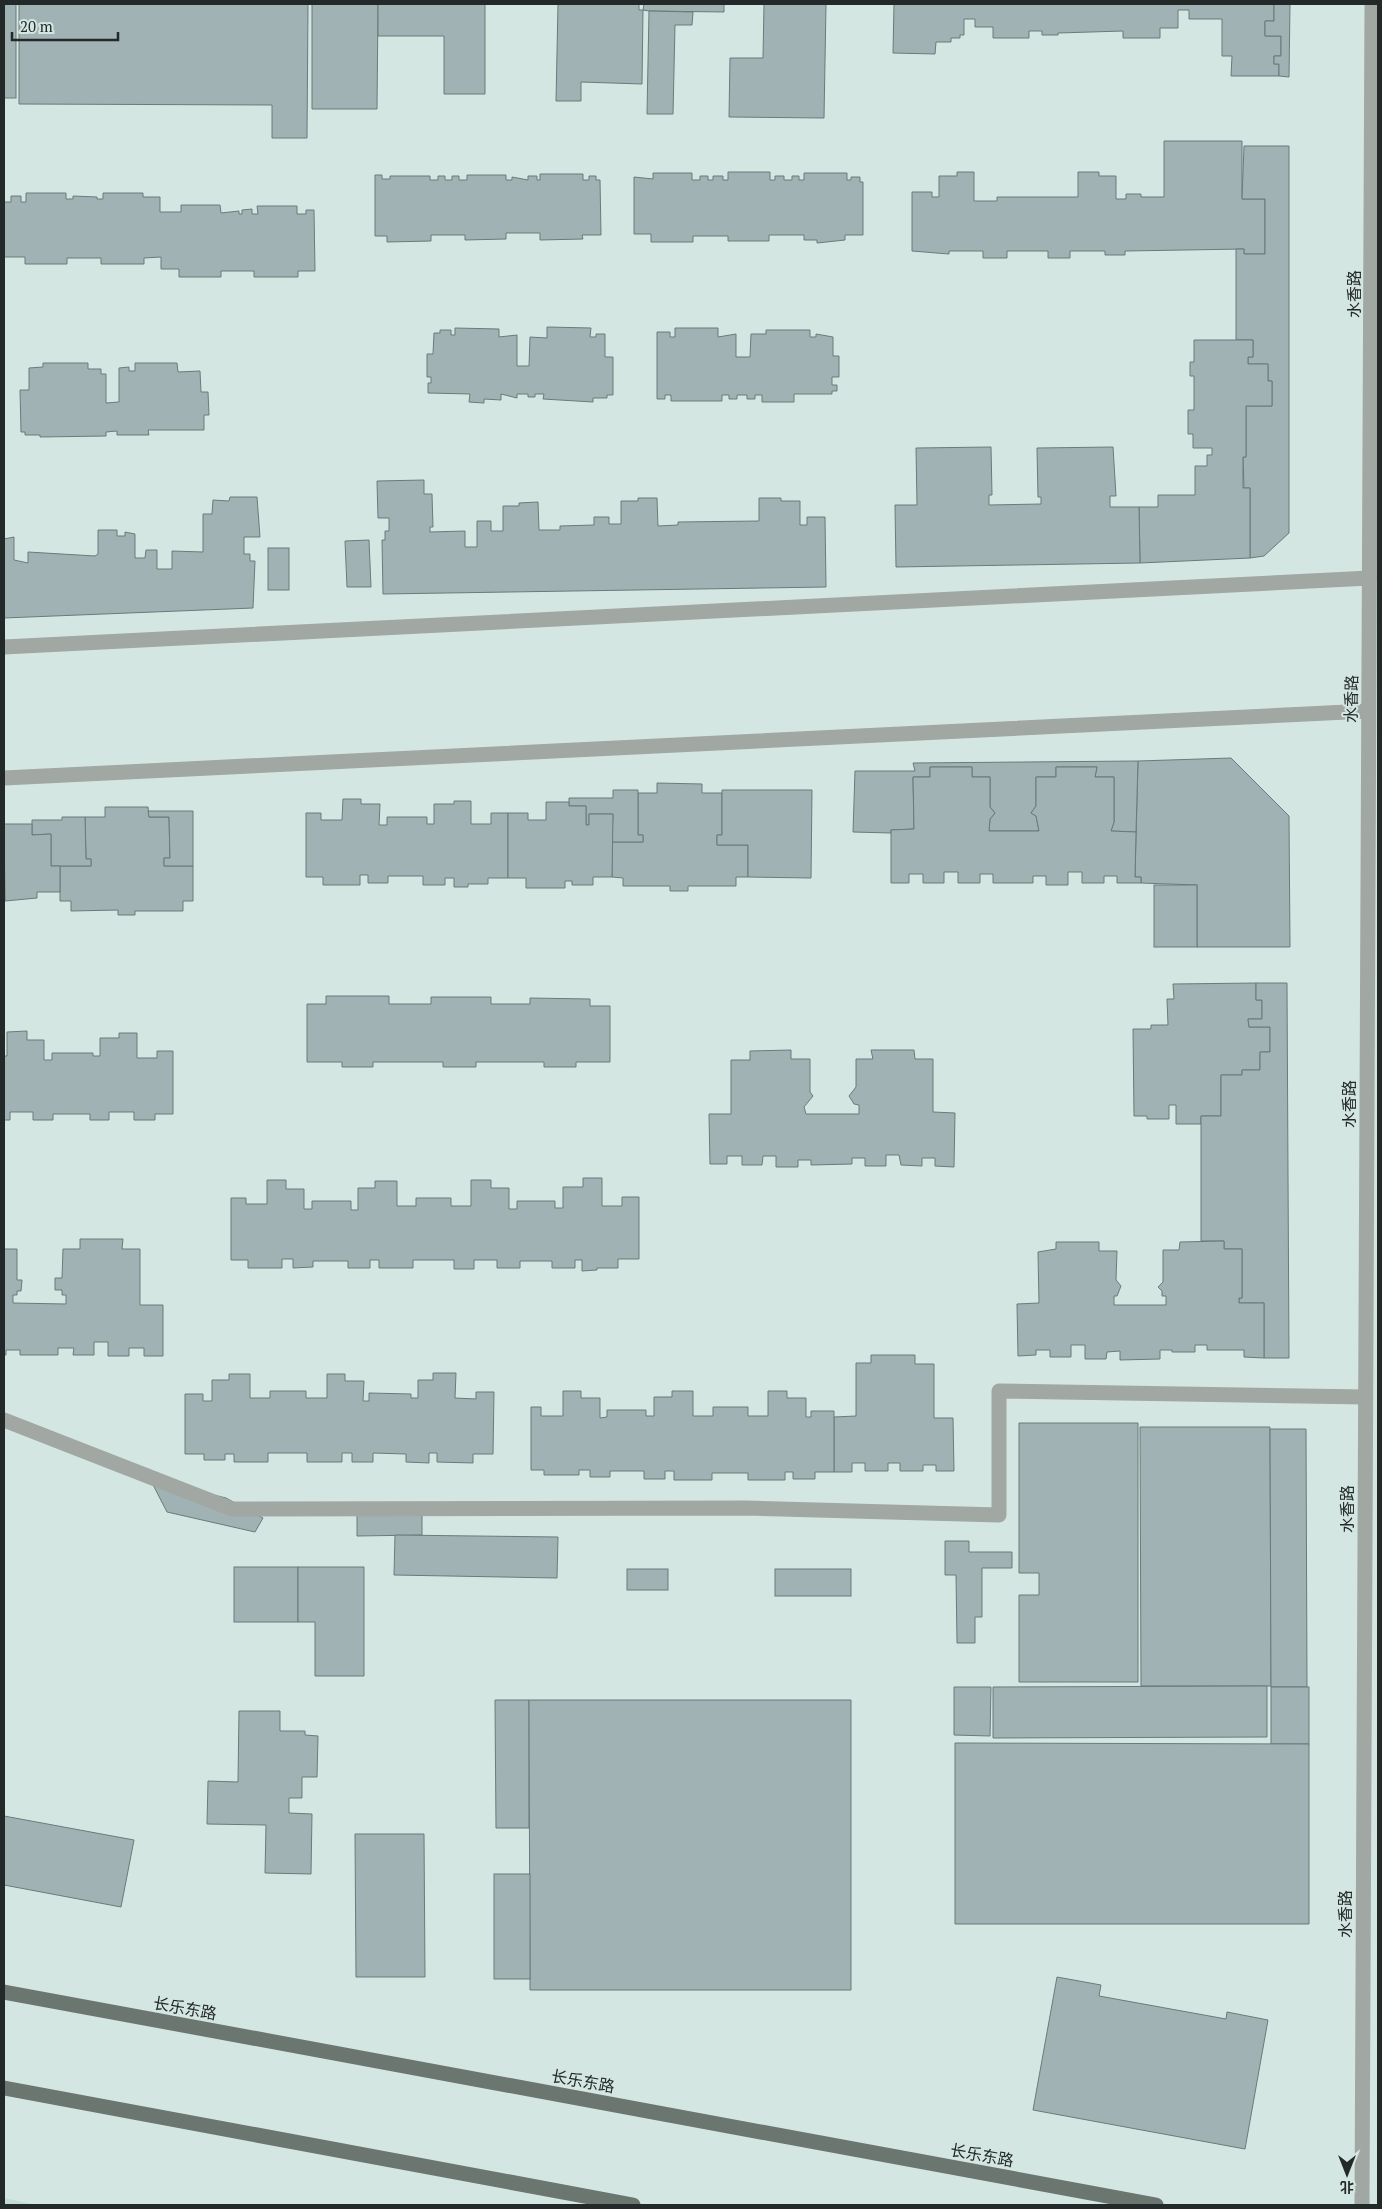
<svg xmlns="http://www.w3.org/2000/svg" width="1382" height="2209" font-family="'PT Serif','Noto Sans SC',serif">
<style>
.built{fill:#c1dcd5}
.building{fill:#a0b2b3;stroke:#6a7b7b}
.lines{fill:none;stroke-linecap:round;stroke-linejoin:round}
.minor{stroke:#a1a7a3;stroke-width:15}
.tertiary{stroke:#a1a7a3;stroke-width:15}
.primary{stroke:#6b7670;stroke-width:15}
.labels{text-anchor:middle;stroke-width:4;stroke-linejoin:round;paint-order:stroke}
.street-label{font-size:16px;fill:#232928;stroke:#d4e6e1}
</style>
<rect width="100%" height="100%" fill="#d4e6e1"/>
<!-- built -->
<polygon class="built" points="4,2198 36,2205 4,2205"/>
<!-- building -->
<g class="building">
<rect x="4" y="4" width="12" height="94"/>
<polygon points="19,4 308,4 307,138 272,138 272,105 19,104"/>
<polygon points="312,4 378,4 377,109 312,109"/>
<polygon points="378,4 485,4 485,94 444,94 444,36 378,36"/>
<polygon points="558,4 639,4 639,10 643,10 642,84 581,82 581,101 556,101"/>
<polygon points="644,4 724,4 724,12 649,11 643,10"/>
<polygon points="764,4 826,4 824,118 729,117 730,58 763,58"/>
<polygon points="894,4 1274,4 1274,21 1265,21 1265,36 1281,36 1281,56 1274,56 1274,64 1279,64 1279,76 1231,76 1232,56 1222,56 1222,19 1189,19 1189,10 1178,10 1178,28 1160,28 1160,38 1123,38 1123,31 1058,33 1058,35 1042,35 1042,31 1029,31 1029,38 993,38 993,27 975,27 975,19 964,19 964,35 960,35 960,38 951,38 951,42 936,42 935,54 893,53"/>
<polygon points="1274,4 1290,4 1289,77 1279,76 1279,64 1274,64 1274,56 1281,56 1281,36 1265,36 1265,21 1274,21"/>
<polygon points="649,11 693,12 692,25 675,25 673,114 647,114"/>
<polygon points="1164,141 1242,141 1242,199 1265,199 1265,254 1244,254 1244,249 1125,251 1125,255 1105,255 1105,251 1070,251 1070,258 1048,258 1048,251 1007,251 1007,258 983,258 983,251 949,251 949,254 912,251 912,192 932,192 932,197 939,197 939,176 957,176 957,172 974,172 974,201 997,201 997,197 1078,197 1078,172 1099,172 1099,176 1116,176 1116,199 1126,199 1126,194 1141,194 1141,197 1164,197"/>
<polygon points="1244,146 1289,146 1289,533 1264,556 1250,558 1250,488 1244,488 1243,457 1246,457 1246,406 1272,406 1272,381 1268,381 1268,364 1248,364 1248,357 1253,357 1253,340 1236,340 1236,249 1244,249 1244,254 1265,254 1265,199 1242,199"/>
<polygon points="728,172 770,172 770,180 775,180 775,176 784,176 784,180 792,180 792,176 799,176 799,180 804,180 804,173 847,173 847,180 851,180 851,177 860,177 860,182 863,182 863,235 845,235 845,240 817,243 817,240 804,240 804,235 769,235 769,241 728,241 728,236 693,236 693,242 651,242 651,234 634,234 634,177 653,179 653,173 692,173 692,180 700,180 700,176 708,176 708,180 713,180 713,176 723,176 723,180 728,180"/>
<polygon points="540,174 583,174 583,180 589,180 589,176 596,176 596,180 600,180 601,235 582,235 583,239 540,240 540,233 506,233 506,239 465,240 465,235 431,235 431,241 387,242 387,236 375,236 375,175 382,175 382,179 390,179 390,176 430,176 430,180 438,180 438,176 445,176 445,180 452,180 452,176 459,176 459,180 467,180 467,175 506,175 506,180 512,180 512,177 528,180 528,176 537,176 537,180 540,180"/>
<polygon points="26,193 66,193 66,199 73,199 73,196 97,197 97,199 103,199 103,193 143,193 143,197 160,197 160,212 181,212 181,205 220,205 221,213 239,211 239,214 242,214 242,210 252,209 252,214 258,214 257,206 297,206 297,214 306,214 306,210 314,210 315,271 298,271 298,277 254,277 254,271 221,271 221,277 179,277 179,269 161,269 161,257 144,258 144,264 101,264 101,258 67,258 67,264 25,264 25,257 4,257 4,199 4,202 11,202 11,196 21,196 21,202 26,202"/>
<polygon points="547,327 591,328 590,337 596,337 596,334 605,334 605,357 613,357 613,395 607,395 607,398 593,398 593,402 543,399 544,394 535,394 535,397 528,397 528,394 517,394 517,398 501,394 501,400 484,399 484,403 469,402 470,394 428,393 428,383 431,383 431,377 427,377 427,354 433,354 434,333 440,333 440,330 451,330 451,335 455,335 455,328 499,329 499,337 517,335 517,366 529,366 530,337 547,338"/>
<polygon points="675,328 718,328 718,337 736,334 736,357 750,357 751,334 766,334 766,330 810,330 810,337 816,337 816,334 833,337 833,356 839,356 839,377 832,377 832,385 837,385 837,391 832,391 832,394 794,394 794,402 762,402 762,395 755,395 755,399 747,399 747,395 737,395 737,399 729,399 729,395 722,395 722,401 671,401 671,395 665,395 665,399 657,399 657,332 670,332 670,337 675,337"/>
<polygon points="1194,340 1253,340 1253,357 1248,357 1248,364 1268,364 1268,381 1272,381 1272,406 1246,406 1246,457 1243,457 1243,488 1250,488 1250,558 1140,563 1139,507 1158,507 1158,495 1195,495 1195,466 1207,466 1207,455 1212,455 1212,448 1193,448 1193,434 1188,434 1188,410 1194,410 1194,376 1190,376 1190,362 1194,362"/>
<polygon points="43,363 88,363 88,369 101,369 101,374 106,374 106,403 119,402 119,368 129,367 129,371 135,371 135,363 177,363 178,372 200,371 201,392 208,392 209,415 204,415 204,430 148,430 149,435 117,435 117,431 106,432 106,436 40,437 40,435 25,435 25,432 21,432 20,390 29,390 29,368 43,367"/>
<polygon points="991,447 992,495 989,495 989,505 1041,504 1041,497 1038,497 1037,448 1113,447 1116,496 1110,496 1110,507 1139,507 1140,563 896,567 895,505 917,505 916,448"/>
<polygon points="424,480 424,494 432,494 433,527 430,527 430,532 465,531 465,547 477,547 477,521 491,521 491,531 503,531 503,506 519,506 519,503 538,502 539,530 560,530 560,526 594,525 594,517 609,517 609,524 621,524 621,501 638,501 638,498 657,498 658,526 678,525 678,522 759,521 759,498 781,498 781,501 800,501 800,525 807,525 807,517 825,517 826,587 383,594 382,540 385,540 385,531 389,531 389,518 378,518 377,481"/>
<polygon points="230,497 257,497 260,537 244,537 244,554 250,554 250,561 255,561 253,608 4,618 4,539 14,537 14,560 28,563 28,552 95,556 98,554 98,530 117,530 117,536 125,536 125,532 135,534 135,558 145,558 146,550 157,550 157,569 172,569 172,551 203,552 203,514 212,514 213,500 229,501"/>
<polygon points="369,540 371,587 347,587 345,541"/>
<rect x="268" y="548" width="21" height="42"/>
<polygon points="1231,758 1289,816 1290,947 1197,947 1197,885 1141,883 1141,877 1135,877 1138,761"/>
<polygon points="1138,761 1136,832 1111,831 1114,822 1114,777 1095,777 1097,767 1056,767 1056,777 1036,777 1036,806 1031,813 1036,816 1039,831 989,831 990,819 995,813 990,807 990,777 972,777 972,767 930,767 930,777 913,777 914,829 891,830 891,833 853,832 855,771 915,771 913,763"/>
<polygon points="930,767 972,767 972,777 990,777 990,807 995,813 990,819 989,831 1039,831 1036,816 1031,813 1036,806 1036,777 1056,777 1056,767 1097,767 1095,777 1114,777 1114,822 1111,831 1136,832 1135,877 1141,877 1141,883 1117,883 1117,876 1104,876 1104,883 1082,883 1082,872 1068,872 1068,885 1046,885 1046,876 1033,876 1033,883 993,883 993,874 980,874 980,883 958,883 958,872 944,872 944,883 923,883 923,874 909,874 909,883 891,883 891,830 914,829 913,777 930,777"/>
<polygon points="657,783 702,784 702,793 722,793 722,835 717,835 717,845 748,845 748,877 736,877 736,886 688,886 688,891 670,891 670,886 623,886 623,878 612,877 612,842 643,842 643,835 638,835 638,793 657,793"/>
<polygon points="613,790 638,790 638,835 643,835 643,842 612,842 613,814 589,814 589,825 586,825 586,806 569,806 569,798 613,798"/>
<polygon points="722,790 812,790 811,878 748,877 748,845 717,845 717,835 722,835"/>
<polygon points="343,799 361,799 361,804 380,804 379,825 387,825 387,817 427,817 427,824 434,824 434,804 454,804 454,801 471,801 471,824 491,824 491,813 508,813 508,878 488,878 488,884 468,884 468,887 454,887 454,878 445,878 445,885 423,885 423,876 388,876 388,883 368,883 368,875 360,875 360,885 323,885 323,877 306,877 306,813 321,813 321,820 342,820"/>
<polygon points="546,802 569,802 569,806 586,806 586,825 589,825 589,814 613,814 612,877 593,877 593,885 572,885 572,881 565,881 565,888 526,888 526,878 508,878 508,813 528,813 528,820 546,820"/>
<polygon points="105,807 148,807 149,817 169,817 170,858 164,858 164,866 193,866 193,901 183,901 183,911 135,911 135,915 118,915 118,910 71,911 71,901 60,901 60,866 91,866 91,859 86,859 85,817 105,817"/>
<polygon points="148,811 193,811 193,866 164,866 164,858 170,858 169,817 149,817"/>
<polygon points="62,817 85,817 86,859 91,859 91,866 51,866 51,834 32,835 32,820 62,820"/>
<polygon points="4,824 32,824 32,835 51,834 51,866 60,866 60,892 37,892 37,898 5,901"/>
<rect x="1154" y="885" width="43" height="62"/>
<polygon points="1256,983 1256,1000 1262,1000 1262,1019 1248,1019 1249,1027 1270,1027 1270,1052 1260,1052 1260,1070 1242,1070 1242,1075 1221,1075 1221,1116 1201,1116 1201,1124 1176,1124 1176,1105 1169,1105 1169,1119 1147,1119 1147,1116 1134,1116 1133,1029 1151,1029 1151,1025 1168,1025 1167,999 1174,999 1173,984"/>
<polygon points="1256,983 1287,983 1289,1358 1264,1358 1264,1303 1239,1303 1239,1298 1242,1298 1242,1249 1224,1249 1224,1241 1201,1241 1201,1116 1221,1116 1221,1075 1242,1075 1242,1070 1260,1070 1260,1052 1270,1052 1270,1027 1249,1027 1248,1019 1262,1019 1262,1000 1256,1000"/>
<polygon points="326,996 389,996 389,1004 431,1004 431,997 491,997 491,1004 530,1004 530,998 590,999 590,1006 610,1006 610,1062 576,1062 576,1067 544,1067 544,1062 476,1062 476,1067 443,1067 443,1062 373,1062 373,1067 342,1067 342,1062 307,1062 307,1004 326,1004"/>
<polygon points="27,1031 27,1040 44,1040 44,1060 52,1060 52,1053 93,1053 93,1056 100,1056 100,1038 119,1038 119,1033 137,1033 137,1058 157,1058 157,1051 173,1051 173,1114 155,1114 155,1120 134,1120 134,1112 109,1112 109,1120 90,1120 90,1114 53,1114 53,1120 33,1120 33,1112 10,1112 10,1120 4,1120 4,1056 7,1056 7,1032"/>
<polygon points="791,1050 791,1059 810,1059 810,1092 813,1096 804,1107 806,1114 859,1114 859,1105 854,1104 849,1096 856,1087 856,1059 873,1059 871,1050 914,1050 915,1059 933,1059 933,1112 955,1113 954,1167 935,1166 935,1158 922,1158 922,1166 901,1165 899,1155 886,1155 886,1166 865,1166 865,1158 852,1158 852,1164 811,1165 811,1160 798,1160 798,1167 776,1167 776,1156 763,1156 762,1165 742,1165 742,1156 727,1156 727,1164 710,1164 709,1114 731,1114 731,1060 750,1060 750,1051"/>
<polygon points="583,1178 602,1178 602,1206 622,1206 622,1197 639,1197 639,1259 618,1259 618,1268 597,1268 597,1270 582,1271 582,1260 575,1260 575,1268 552,1268 552,1261 520,1261 520,1268 497,1268 497,1260 474,1260 474,1269 454,1269 454,1260 413,1260 413,1268 379,1268 379,1260 370,1260 370,1268 348,1268 348,1261 313,1261 313,1267 293,1268 293,1259 282,1259 282,1268 248,1268 248,1260 231,1260 231,1198 246,1198 246,1204 267,1204 267,1180 286,1180 286,1189 304,1189 304,1209 312,1209 312,1201 351,1201 351,1210 358,1210 358,1188 375,1188 375,1181 397,1181 397,1206 416,1206 416,1198 451,1198 451,1206 471,1206 471,1180 491,1180 491,1188 509,1188 509,1209 517,1209 517,1201 555,1201 555,1208 563,1208 563,1187 583,1187"/>
<polygon points="80,1239 123,1239 122,1249 140,1249 140,1305 163,1305 163,1356 144,1356 144,1348 129,1348 129,1356 108,1356 108,1342 94,1342 94,1355 73,1355 74,1348 58,1348 58,1355 20,1355 20,1350 6,1350 6,1355 4,1355 4,1249 17,1249 17,1280 22,1280 21,1291 17,1291 17,1295 13,1295 13,1303 66,1304 66,1295 62,1295 62,1290 55,1290 55,1278 62,1278 63,1249 80,1249"/>
<polygon points="1224,1241 1224,1249 1242,1249 1242,1298 1239,1298 1239,1303 1264,1303 1264,1358 1244,1357 1244,1350 1207,1350 1207,1345 1195,1345 1195,1352 1172,1352 1172,1350 1160,1350 1160,1359 1120,1360 1120,1351 1107,1352 1106,1359 1085,1359 1085,1345 1071,1345 1071,1357 1050,1357 1050,1350 1036,1350 1036,1355 1018,1356 1017,1304 1039,1303 1038,1252 1056,1249 1056,1242 1099,1242 1099,1251 1117,1251 1116,1280 1121,1286 1117,1296 1114,1296 1114,1305 1166,1305 1166,1296 1162,1296 1162,1291 1158,1287 1163,1282 1163,1250 1179,1250 1180,1242"/>
<polygon points="871,1355 915,1355 915,1364 934,1364 934,1418 953,1418 954,1471 936,1471 936,1465 923,1465 923,1471 900,1471 900,1463 888,1463 888,1471 865,1471 865,1463 852,1463 852,1472 834,1472 834,1417 856,1416 856,1363 871,1363"/>
<polygon points="433,1373 456,1373 455,1398 476,1399 476,1392 494,1392 493,1454 473,1454 473,1463 437,1462 437,1453 429,1453 429,1463 406,1462 406,1454 373,1453 373,1462 352,1462 352,1453 342,1453 342,1462 307,1462 307,1453 268,1453 268,1462 234,1462 234,1454 225,1454 225,1460 204,1460 204,1454 185,1454 185,1394 203,1394 203,1401 212,1401 212,1380 229,1380 229,1374 250,1374 250,1398 270,1398 270,1391 306,1391 306,1398 327,1398 327,1374 345,1374 345,1381 364,1381 363,1401 369,1401 369,1393 411,1394 411,1398 418,1398 418,1380 433,1380"/>
<polygon points="563,1391 581,1391 581,1398 600,1398 600,1418 607,1417 607,1410 646,1410 646,1416 654,1416 654,1397 672,1397 672,1391 693,1391 693,1416 713,1416 713,1407 748,1407 748,1416 768,1416 768,1391 787,1391 787,1398 806,1398 806,1417 811,1417 811,1411 834,1411 834,1472 815,1472 815,1479 793,1479 793,1472 785,1472 785,1480 748,1480 748,1473 712,1473 712,1480 674,1480 674,1471 665,1471 665,1479 644,1479 644,1471 610,1471 610,1477 590,1477 590,1470 579,1470 579,1475 544,1475 544,1470 531,1470 531,1407 541,1407 541,1416 563,1416"/>
<polygon points="1019,1423 1138,1423 1138,1682 1019,1682 1019,1595 1039,1595 1039,1573 1019,1573"/>
<polygon points="1140,1427 1270,1427 1271,1686 1141,1686"/>
<polygon points="1270,1429 1306,1429 1307,1687 1271,1687"/>
<polygon points="150,1479 226,1498 263,1518 255,1532 167,1512"/>
<polygon points="357,1513 422,1514 422,1535 357,1536"/>
<polygon points="395,1535 558,1537 557,1578 394,1575"/>
<polygon points="945,1541 969,1541 969,1552 1012,1552 1012,1568 982,1568 982,1617 975,1617 975,1643 957,1643 956,1575 945,1575"/>
<rect x="234" y="1567" width="64" height="55"/>
<polygon points="298,1567 364,1567 364,1676 315,1676 315,1622 298,1622"/>
<rect x="627" y="1569" width="41" height="21"/>
<rect x="775" y="1569" width="76" height="27"/>
<polygon points="1267,1686 1267,1737 993,1738 993,1687"/>
<polygon points="954,1687 991,1687 990,1736 954,1735"/>
<rect x="1271" y="1687" width="38" height="57"/>
<polygon points="495,1700 529,1700 529,1828 496,1828"/>
<polygon points="529,1700 851,1700 851,1990 530,1990"/>
<polygon points="239,1711 280,1711 280,1731 305,1731 305,1735 318,1736 317,1777 302,1777 302,1798 289,1798 289,1813 312,1814 311,1874 265,1873 266,1825 207,1824 208,1781 238,1782"/>
<polygon points="955,1743 1309,1744 1309,1924 955,1924"/>
<polygon points="4,1816 134,1840 121,1907 4,1885"/>
<polygon points="355,1834 424,1834 425,1977 356,1977"/>
<rect x="494" y="1874" width="36" height="105"/>
<polygon points="1057,1977 1101,1985 1099,1996 1226,2019 1227,2012 1268,2020 1245,2149 1033,2110"/>
</g>
<g class="lines">
<!-- minor -->
<g class="minor">
<polyline points="4,647 1370,578"/>
<polyline points="4,778 1368,711"/>
<polyline points="4,1420 232,1509 747,1508 999,1515 999,1391 1365,1397"/>
</g>
<!-- tertiary -->
<polyline class="tertiary" points="1362,2205 1372,4"/>
<!-- primary -->
<g class="primary">
<polyline points="4,1992 1156,2205"/>
<polyline points="4,2088 633,2205"/>
</g>
</g>
<g class="labels">
<!-- street labels -->
<g class="street-label">
<text transform="translate(1354 294) rotate(-90)" y="6">水香路</text>
<text transform="translate(1351 699) rotate(-89)" y="6">水香路</text>
<text transform="translate(1349 1104) rotate(-90)" y="6">水香路</text>
<text transform="translate(1347 1509) rotate(-90)" y="6">水香路</text>
<text transform="translate(1345 1914) rotate(-90)" y="6">水香路</text>
<text transform="translate(185 2008) rotate(10)" y="6">长乐东路</text>
<text transform="translate(583 2081) rotate(10)" y="6">长乐东路</text>
<text transform="translate(982 2155) rotate(10)" y="6">长乐东路</text>
</g>
</g>
<!-- border -->
<rect width="1382" height="2209" fill="none" stroke="#232928" stroke-width="10"/>
<!-- north arrow -->
<g transform="translate(1347 2174) rotate(180)" stroke="#d4e6e1" stroke-width="4" paint-order="stroke">
<path d="M0-4L9 19L0 12L-9 19Z" fill="#232928"/>
<text y="-8" font-size="14" font-weight="bold" text-anchor="middle" fill="#232928">北</text>
</g>
<!-- scale -->
<path d="M12 32v8h106v-8" fill="none" stroke="#232928" stroke-width="2.5"/>
<text x="20" y="32" font-size="15" fill="#232928" stroke="#d4e6e1" stroke-width="4" paint-order="stroke">20 m</text>
</svg>
